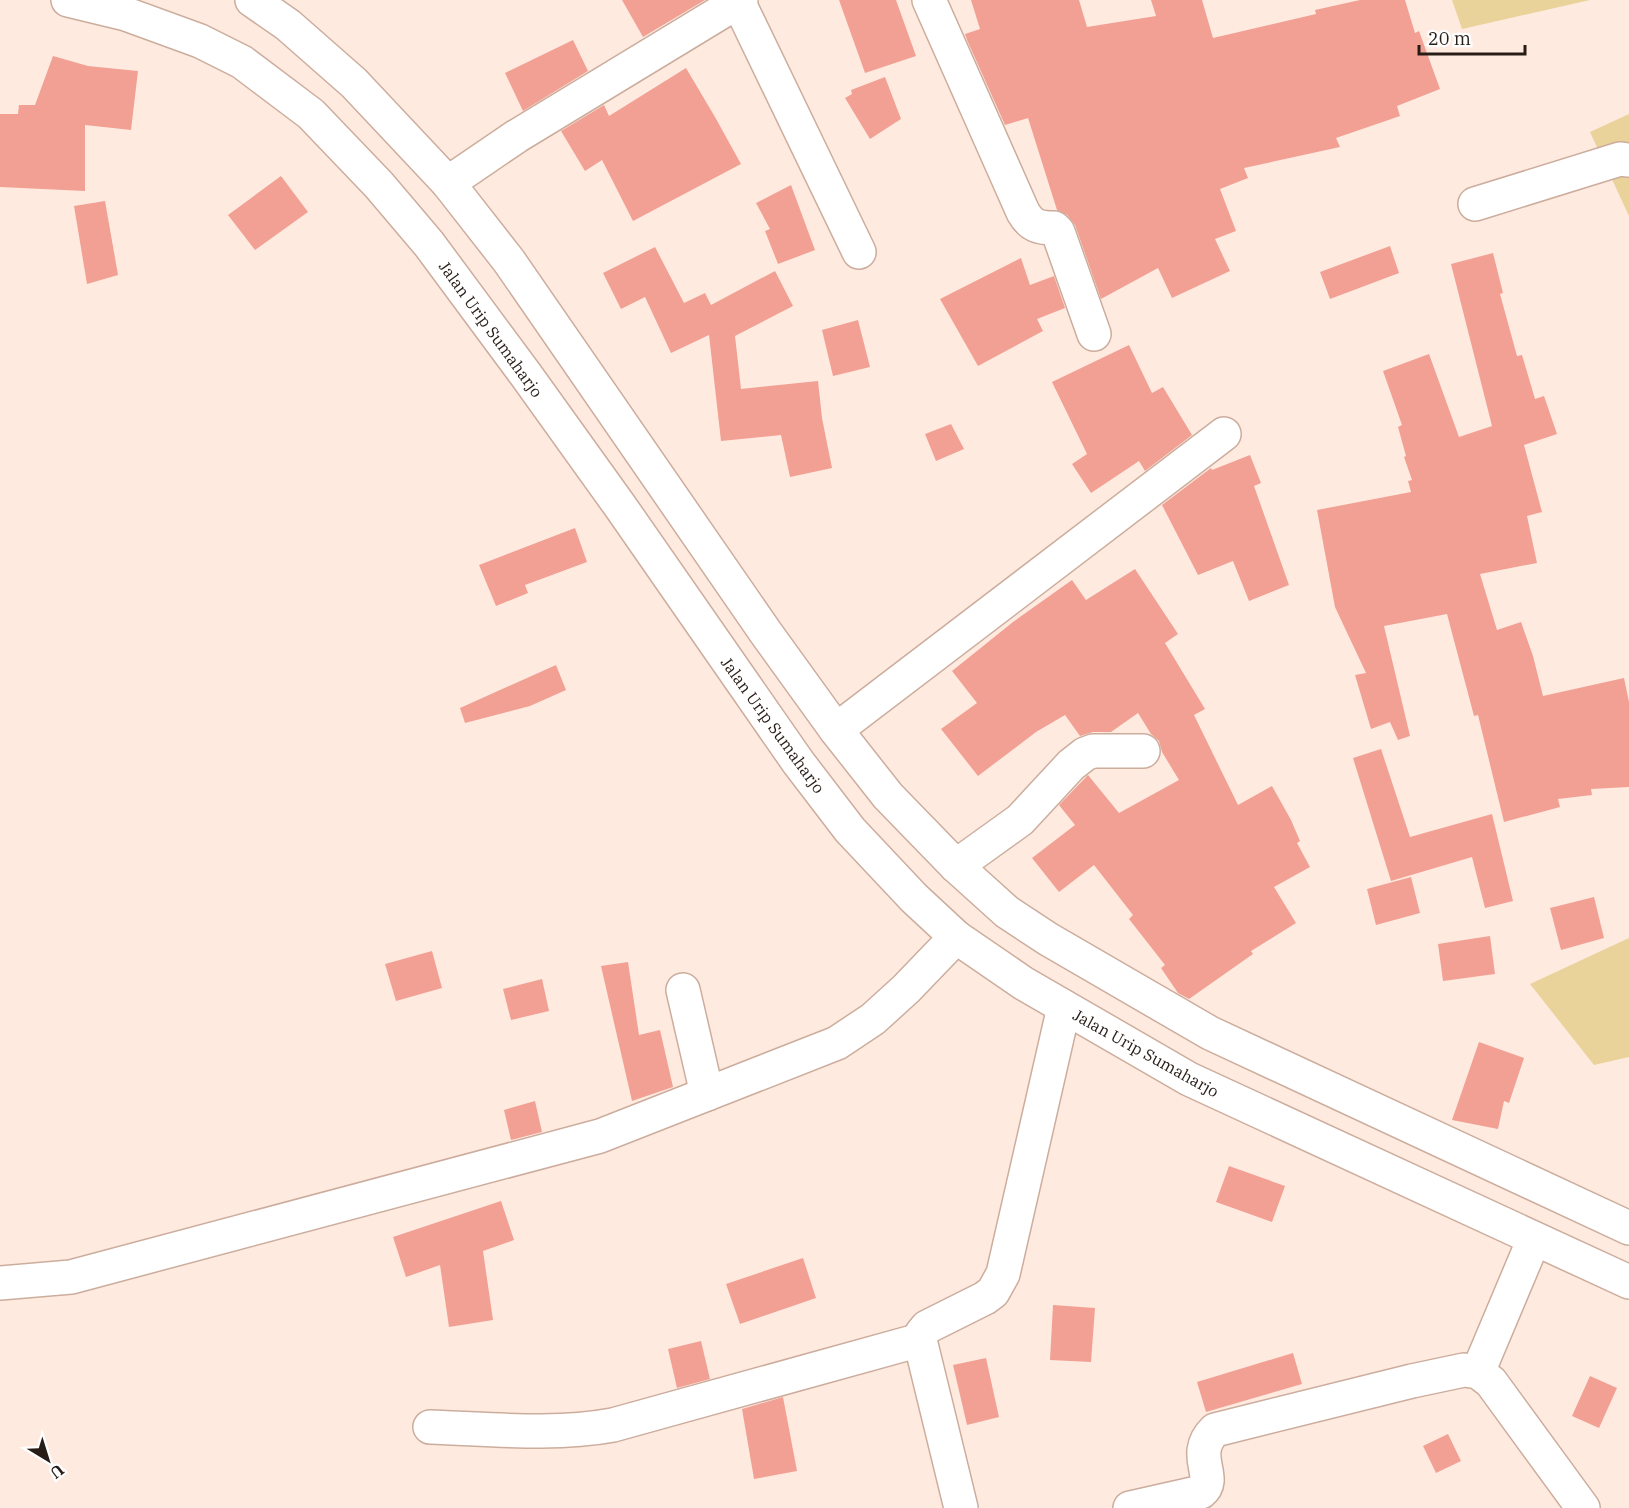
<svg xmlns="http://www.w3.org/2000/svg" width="1629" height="1508" font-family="'IBM Plex Serif',serif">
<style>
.green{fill:#ead29b}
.building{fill:#f2a094}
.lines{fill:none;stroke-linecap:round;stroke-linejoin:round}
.minor-casing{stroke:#ccad9d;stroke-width:36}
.highway-casing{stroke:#ccad9d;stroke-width:36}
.minor{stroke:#fff;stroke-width:33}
.highway{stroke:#fff;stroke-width:33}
.labels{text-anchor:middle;stroke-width:5;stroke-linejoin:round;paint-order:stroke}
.street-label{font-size:16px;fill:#271c16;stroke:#fff}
</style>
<rect width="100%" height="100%" fill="#ffeae0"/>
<!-- green -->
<g class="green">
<polygon points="1452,0 1590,0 1462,29"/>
<polygon points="1629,114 1629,216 1590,132"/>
<polygon points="1629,938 1629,1057 1594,1065 1530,984"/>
</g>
<!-- building -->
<g class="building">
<polygon points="622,0 705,0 643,37"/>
<polygon points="839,0 896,0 916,56 865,73"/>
<polygon points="971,0 1079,0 1087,27 1156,16 1151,0 1202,0 1213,38 1316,14 1315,10 1360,0 1405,0 1415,33 1419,31 1440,89 1397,106 1400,116 1336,138 1340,147 1244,168 1248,178 1220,189 1236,231 1215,239 1230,271 1172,298 1158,268 1101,299 1075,225 1067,215 1057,210 1028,118 1005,125 967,40 965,34 980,29"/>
<polygon points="573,40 588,71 523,111 505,73"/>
<polygon points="53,56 88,66 138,71 131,130 85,125 85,191 0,187 0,114 18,114 19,105 35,105"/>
<polygon points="686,68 715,117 741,164 633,221 602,160 585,171 561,131 604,105 609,116"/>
<polygon points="885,77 901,119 870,139 845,98 852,94 851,90"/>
<polygon points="281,176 308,212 255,250 228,215"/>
<polygon points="791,185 815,250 778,264 765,231 770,229 756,203"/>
<polygon points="105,201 118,275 87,284 74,206"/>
<polygon points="1390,246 1399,273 1330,299 1320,272"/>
<polygon points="655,247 684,303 705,293 711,305 775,271 793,306 735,336 741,389 818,381 822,418 832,468 790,477 781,435 721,441 709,335 671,353 645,297 621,309 603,273"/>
<polygon points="1493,253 1503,293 1500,294 1517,356 1522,355 1535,399 1544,396 1557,434 1524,445 1542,512 1527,516 1537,563 1480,574 1497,630 1521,622 1533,656 1543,696 1624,678 1629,702 1629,787 1591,789 1592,795 1558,799 1560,807 1504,822 1478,715 1474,716 1447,614 1384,626 1410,736 1398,740 1390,722 1371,729 1355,675 1366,673 1335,607 1317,510 1411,492 1408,481 1412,480 1404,457 1406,456 1398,427 1402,425 1383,371 1429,354 1459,437 1492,426 1451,264"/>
<polygon points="1021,258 1030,285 1054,276 1065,308 1037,319 1043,331 978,366 940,299"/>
<polygon points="858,320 870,367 833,376 822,330"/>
<polygon points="1129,345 1152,393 1163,387 1192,435 1145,471 1139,461 1091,493 1072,464 1087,454 1052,382"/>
<polygon points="951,424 964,449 936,461 925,434"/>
<polygon points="1250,455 1261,483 1254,486 1289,585 1249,601 1233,561 1198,575 1162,505 1211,468 1212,470"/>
<polygon points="575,528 587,562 525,585 528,593 496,606 479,565"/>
<polygon points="1135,569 1178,634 1165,643 1205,709 1194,715 1238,805 1272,786 1291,820 1300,841 1297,843 1310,867 1274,887 1296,923 1251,951 1253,954 1189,999 1178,993 1161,968 1165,965 1129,919 1133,915 1094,865 1059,892 1032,858 1075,825 1059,805 1088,775 1119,813 1179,780 1162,752 1159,741 1151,734 1138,713 1111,732 1093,732 1080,736 1065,715 1036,732 978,776 941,729 977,703 952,671 1013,622 1072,580 1086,600"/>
<polygon points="556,665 566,690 530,706 465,723 460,708"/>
<polygon points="1381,749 1410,837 1492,814 1513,901 1485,908 1472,857 1391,881 1353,758"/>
<polygon points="1411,877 1420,913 1376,925 1367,889"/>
<polygon points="1594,897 1604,938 1561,950 1550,908"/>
<polygon points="1490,936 1495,974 1443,981 1438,944"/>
<polygon points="432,951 442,988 396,1001 385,964"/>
<polygon points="628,962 639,1035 660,1030 673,1087 632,1101 601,966"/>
<polygon points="542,979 549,1011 511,1020 503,989"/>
<polygon points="1479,1042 1524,1058 1509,1103 1504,1101 1498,1129 1452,1120"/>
<polygon points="535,1101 542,1132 511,1140 504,1110"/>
<polygon points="1229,1166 1285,1186 1272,1222 1216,1202"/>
<polygon points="501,1201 514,1240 483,1251 493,1320 449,1327 440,1265 406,1277 393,1237"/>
<polygon points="803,1258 816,1298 740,1324 726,1284"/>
<polygon points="1053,1305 1095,1308 1091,1362 1050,1360"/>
<polygon points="701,1341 710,1379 677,1388 668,1349"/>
<polygon points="1293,1353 1302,1384 1206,1412 1197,1382"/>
<polygon points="986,1358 999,1417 967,1425 953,1365"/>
<polygon points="1590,1376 1617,1388 1599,1428 1572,1416"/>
<polygon points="783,1397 797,1471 754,1479 742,1409"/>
<polygon points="1448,1434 1461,1461 1436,1473 1423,1446"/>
</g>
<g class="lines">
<defs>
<g id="minor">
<path d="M 929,0 L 1023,212 C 1031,226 1039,228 1054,228 L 1058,232 L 1094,334"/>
<polyline points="738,1 859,252"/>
<polyline points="448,183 517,136 741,0"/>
<polyline points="1475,204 1620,159 1629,160"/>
<polyline points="836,730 1224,434"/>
<polyline points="956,866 1020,820 1071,765 1085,754 1093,751 1143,751"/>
<polyline points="683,990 707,1094"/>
<polyline points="0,1283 71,1277 600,1136 837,1043 873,1019 906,989 956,937"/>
<polyline points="1478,1372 1534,1239"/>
<path d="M 430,1427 C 491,1429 553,1436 613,1425 L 920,1340"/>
<polyline points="961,1508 920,1340 922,1333 927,1327 985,1298 993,1292 1003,1274 1064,1007"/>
<path d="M 1130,1508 L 1201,1492 C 1219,1478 1189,1455 1215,1430 L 1412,1381 L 1464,1370 L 1478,1372 L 1491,1382 L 1583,1508"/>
</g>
<g id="highway">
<polyline points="68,0 126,14 200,41 242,62 311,114 379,185 429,244 526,375 620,506 798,762 850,830 914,898 956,937 1023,983 1189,1079 1629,1282"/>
<polyline points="252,0 288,25 354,83 448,183 509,261 766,633 836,730 888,796 956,866 1007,912 1048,939 1210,1033 1629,1228"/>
</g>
</defs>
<!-- minor casing -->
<use href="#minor" class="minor-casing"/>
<!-- highway casing -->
<use href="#highway" class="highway-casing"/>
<!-- minor -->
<use href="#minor" class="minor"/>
<!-- highway -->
<use href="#highway" class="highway"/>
</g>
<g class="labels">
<!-- street labels -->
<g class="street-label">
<text transform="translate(491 329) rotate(54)" y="6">Jalan Urip Sumaharjo</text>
<text transform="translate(773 725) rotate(54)" y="6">Jalan Urip Sumaharjo</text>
<text transform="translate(1146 1053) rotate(29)" y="6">Jalan Urip Sumaharjo</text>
</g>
</g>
<!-- north arrow -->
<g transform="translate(48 1460) rotate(142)" stroke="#ffffff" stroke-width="4.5" paint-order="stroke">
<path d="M0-4.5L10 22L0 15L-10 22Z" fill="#271c16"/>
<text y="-9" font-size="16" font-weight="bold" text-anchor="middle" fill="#271c16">U</text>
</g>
<!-- scale -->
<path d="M1419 45v9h106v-9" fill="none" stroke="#271c16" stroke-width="3"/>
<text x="1428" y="45" font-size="18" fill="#271c16" stroke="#ffffff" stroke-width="4.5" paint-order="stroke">20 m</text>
</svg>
